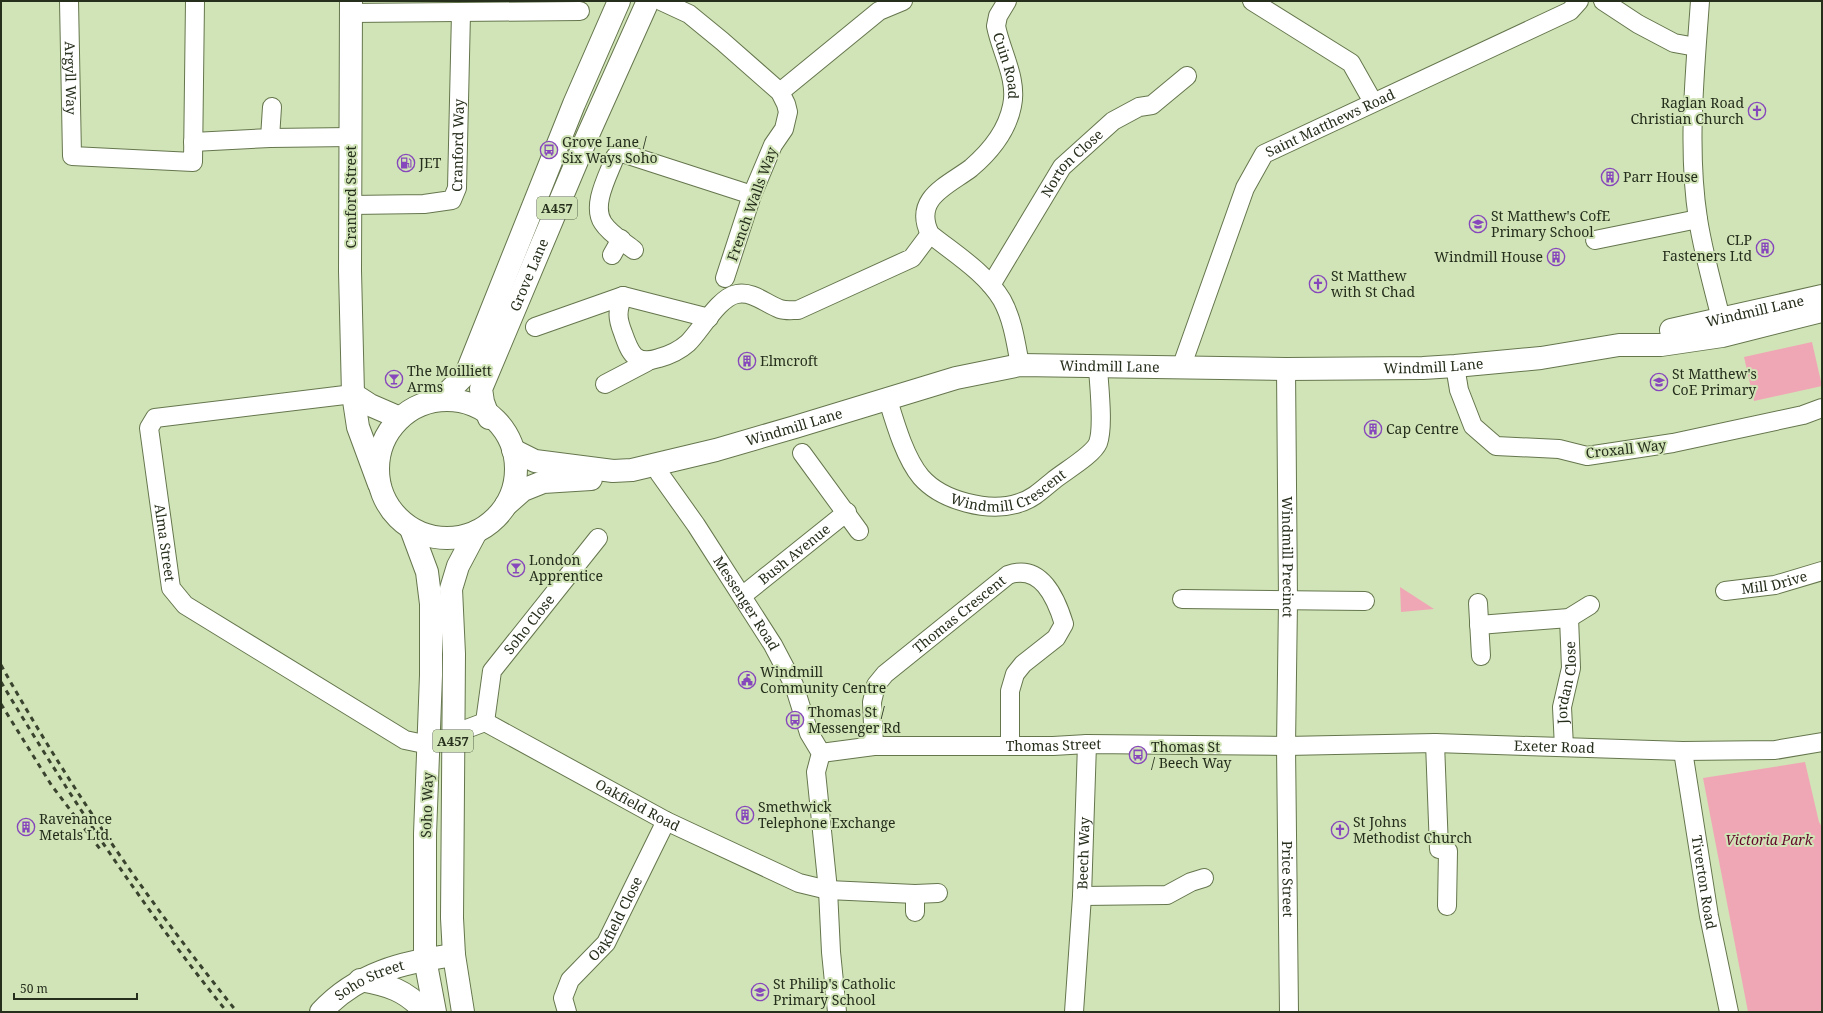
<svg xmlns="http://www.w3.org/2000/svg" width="1823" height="1013" font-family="'Noto Serif',serif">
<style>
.green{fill:#f0a7b5}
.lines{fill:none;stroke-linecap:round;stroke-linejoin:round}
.minor-casing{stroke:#65764d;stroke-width:20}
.secondary-casing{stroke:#65764d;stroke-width:24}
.primary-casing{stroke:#65764d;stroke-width:24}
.minor{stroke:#fff;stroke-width:18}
.secondary{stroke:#fff;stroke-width:22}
.primary{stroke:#fff;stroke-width:22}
.rail{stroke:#3a432e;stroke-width:3;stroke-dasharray:5 5;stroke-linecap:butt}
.labels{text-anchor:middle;stroke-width:4;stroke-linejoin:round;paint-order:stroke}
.shield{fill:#d1e4b7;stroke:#59654a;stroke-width:1}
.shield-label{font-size:13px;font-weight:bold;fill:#262e1c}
.street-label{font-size:14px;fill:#262e1c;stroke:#d1e4b7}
.poi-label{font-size:14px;fill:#262e1c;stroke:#d1e4b7;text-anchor:start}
.park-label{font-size:14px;font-style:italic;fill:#64082b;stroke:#d1e4b7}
</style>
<rect width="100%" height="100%" fill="#d1e4b7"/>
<!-- green -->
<g class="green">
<polygon points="1812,342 1822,386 1754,401 1744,357"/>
<polygon points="1400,587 1434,609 1401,612"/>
<polygon points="1805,762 1819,822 1822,827 1822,1012 1748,1012 1703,778"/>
</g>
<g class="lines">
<defs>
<g id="minor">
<path id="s1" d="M 69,1 L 72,156 L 193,162 L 195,1"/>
<polyline points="661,1 689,14 722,41 780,92 786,104 788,112 784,129 773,145 752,195 725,278"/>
<path id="s2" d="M 1007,1 L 998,16 L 996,26 C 1001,52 1018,79 1012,106 C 1007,131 991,151 971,168 C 949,185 912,198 930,234 C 955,254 986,273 1002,300 C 1013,320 1016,344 1020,365"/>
<polyline points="1252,1 1351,63 1373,102"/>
<polyline points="1603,1 1638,24 1674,43 1696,47"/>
<path d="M 1700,1 C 1695,72 1687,148 1698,219 C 1703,252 1713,286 1721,319 L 1721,331"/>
<polyline points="351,13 580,11"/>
<polyline points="780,92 879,11 903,1"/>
<polyline points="270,138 351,137"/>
<polyline points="193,142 270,138 272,107"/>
<path id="s3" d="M 351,205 L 424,204 L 452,200 L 457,188 L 461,13"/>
<polyline points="1595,240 1698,219"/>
<path d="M 634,250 C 624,242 610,234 603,223 C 591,205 608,176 615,157 L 619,152 L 752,195"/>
<polyline points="612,255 621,239"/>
<path id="s4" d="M 991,285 L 1062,167 L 1113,121 L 1139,107 L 1152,105 L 1187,76"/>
<polyline points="623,296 709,318"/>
<path d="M 535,327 L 623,296 C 617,311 617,318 623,333 C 630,353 635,366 659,358 C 670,355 679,351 688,343 C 701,330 719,297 737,294 C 753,291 766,304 780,309 C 786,311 792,310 798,310 L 912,258 L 930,234"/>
<polyline points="1455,366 1459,390 1473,426 1496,446 1559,449 1587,456 1673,443 1803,415 1822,408"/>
<path id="s5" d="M 1181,368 L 1245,188 L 1264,154 L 1570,11 L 1579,1"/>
<path id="s6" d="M 1286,369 L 1288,601 L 1286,746 L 1289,1012"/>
<polyline points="605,384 647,362"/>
<path id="s7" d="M 353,394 L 155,418 L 149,428 L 171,588 L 185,605 L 405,740 L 429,745"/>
<path id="s8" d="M 888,400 C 895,423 905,458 921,477 C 942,501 989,513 1019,503 C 1033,499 1043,489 1054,480 C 1065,471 1093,455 1098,443 C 1104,427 1099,386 1098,368"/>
<polyline points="802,453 859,531"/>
<path id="s9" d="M 658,464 L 659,473 L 696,525 L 773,645 L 794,685 L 809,733 L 821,753 L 816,772 L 828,890 L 831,952 L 837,1012"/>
<path id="s10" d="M 1725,591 L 1775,585 L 1822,571"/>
<path id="s11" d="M 742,596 L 847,512"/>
<polyline points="1182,599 1365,601"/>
<polyline points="1478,603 1481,656"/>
<polyline points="1479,625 1569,618 1590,605"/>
<path id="s12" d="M 485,722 L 492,671 L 598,538"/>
<path id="s13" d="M 453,734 L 485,722 L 666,821 L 799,883 L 828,890 L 915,894 L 938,893"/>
<polyline points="1435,743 1439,849 1448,851 1447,906"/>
<path id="s14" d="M 874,746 L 872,702 L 876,685 L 885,674 L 1008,575 C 1041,563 1056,598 1064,624 L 1056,638 L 1023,664 L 1015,674 L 1010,691 L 1010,745"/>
<path id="s15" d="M 1564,747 L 1562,707 L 1571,668 L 1569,618"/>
<path id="s16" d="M 1683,751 L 1709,916 L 1729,1012"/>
<path id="s17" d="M 821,753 L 874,746 L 1053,746 L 1087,744 L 1286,746 L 1435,743 L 1683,751 L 1775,750 L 1822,742"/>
<polyline points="1082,896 1167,895 1191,882 1204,878"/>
<polyline points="915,912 915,894"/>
<path id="s18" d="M 567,1012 L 563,998 L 570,980 L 606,943 L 666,821"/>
<path id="s19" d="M 1074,1012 L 1082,896 L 1087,744"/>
</g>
<g id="secondary">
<polyline points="351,1 350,271 353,394 358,427 379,484"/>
<path id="s20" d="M 1671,330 L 1822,296"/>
<polyline points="353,394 370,405 400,418"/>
<path id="s21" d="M 513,450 L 535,461 L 613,471 L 632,470 L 716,450 L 795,427 L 956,378 L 1020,365 L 1286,369 L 1423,368 L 1455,366 L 1541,358 L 1619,345 L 1661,345 L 1722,336 L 1822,311"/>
<polyline points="506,505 523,490 543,482 591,479"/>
<path d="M 360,980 C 388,985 406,990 425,1012"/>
<path id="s22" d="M 321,1012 C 357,973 403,962 454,955"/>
</g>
<g id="primary">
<polyline points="440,400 466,374 574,104 619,1"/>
<circle cx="447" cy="469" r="69"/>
<path id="s23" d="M 489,418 L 483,402 L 481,389 L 587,137 L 648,1"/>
<polyline points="411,529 427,572 431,604 431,675 425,834 425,959 435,1012"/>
<polyline points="463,1012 454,955 452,918 454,654 451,589 458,566 476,532"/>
</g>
</defs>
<!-- minor casing -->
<use href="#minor" class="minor-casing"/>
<!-- secondary casing -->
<use href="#secondary" class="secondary-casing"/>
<!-- primary casing -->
<use href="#primary" class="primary-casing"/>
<!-- minor -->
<use href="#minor" class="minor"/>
<!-- secondary -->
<use href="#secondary" class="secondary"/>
<!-- primary -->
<use href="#primary" class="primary"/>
<!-- rail -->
<g class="rail">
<path d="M 1,665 C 69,787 150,904 237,1012"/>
<path d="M 1,682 C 70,797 143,908 227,1012"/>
<polyline points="1,704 52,786 100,849"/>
</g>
</g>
<!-- icons -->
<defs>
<symbol id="church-ring" viewBox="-11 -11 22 22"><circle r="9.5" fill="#d1e4b7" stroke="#8747bc" stroke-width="1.5"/><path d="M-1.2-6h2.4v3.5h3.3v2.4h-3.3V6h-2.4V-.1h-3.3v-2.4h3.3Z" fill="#8747bc"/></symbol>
<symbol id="bus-ring" viewBox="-11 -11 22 22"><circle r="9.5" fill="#d1e4b7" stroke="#8747bc" stroke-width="1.5"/><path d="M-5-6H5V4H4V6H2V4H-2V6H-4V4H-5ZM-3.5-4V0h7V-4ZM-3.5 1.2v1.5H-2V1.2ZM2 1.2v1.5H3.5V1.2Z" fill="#8747bc"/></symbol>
<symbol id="fuel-ring" viewBox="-11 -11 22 22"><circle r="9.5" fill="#d1e4b7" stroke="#8747bc" stroke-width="1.5"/><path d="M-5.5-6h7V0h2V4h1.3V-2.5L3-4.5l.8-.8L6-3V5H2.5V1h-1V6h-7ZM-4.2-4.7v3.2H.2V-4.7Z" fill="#8747bc"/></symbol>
<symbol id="building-ring" viewBox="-11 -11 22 22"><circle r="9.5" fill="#d1e4b7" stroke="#8747bc" stroke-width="1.5"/><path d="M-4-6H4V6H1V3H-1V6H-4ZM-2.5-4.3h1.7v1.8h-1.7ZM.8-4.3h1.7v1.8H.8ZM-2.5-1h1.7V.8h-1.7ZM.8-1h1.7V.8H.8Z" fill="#8747bc"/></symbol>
<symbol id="school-ring" viewBox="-11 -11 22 22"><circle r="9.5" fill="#d1e4b7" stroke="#8747bc" stroke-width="1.5"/><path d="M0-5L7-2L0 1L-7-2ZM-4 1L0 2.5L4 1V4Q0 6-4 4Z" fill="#8747bc"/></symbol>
<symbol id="bar-ring" viewBox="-11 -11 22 22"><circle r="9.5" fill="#d1e4b7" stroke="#8747bc" stroke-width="1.5"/><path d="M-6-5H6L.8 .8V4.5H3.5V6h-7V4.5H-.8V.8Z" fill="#8747bc"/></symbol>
<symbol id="civic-ring" viewBox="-11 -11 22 22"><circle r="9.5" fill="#d1e4b7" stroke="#8747bc" stroke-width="1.5"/><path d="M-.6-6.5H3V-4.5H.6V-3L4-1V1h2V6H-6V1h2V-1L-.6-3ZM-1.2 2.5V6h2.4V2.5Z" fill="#8747bc"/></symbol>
</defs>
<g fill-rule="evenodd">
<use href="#church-ring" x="1747" y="101" width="20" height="20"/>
<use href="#bus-ring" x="539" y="140" width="20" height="20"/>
<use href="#fuel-ring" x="396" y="153" width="20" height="20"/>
<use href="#building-ring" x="1600" y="167" width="20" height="20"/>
<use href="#school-ring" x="1468" y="214" width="20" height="20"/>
<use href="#building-ring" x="1755" y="238" width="20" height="20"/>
<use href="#building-ring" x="1546" y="247" width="20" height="20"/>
<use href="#church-ring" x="1308" y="274" width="20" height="20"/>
<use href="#building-ring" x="737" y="351" width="20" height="20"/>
<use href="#bar-ring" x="384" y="369" width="20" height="20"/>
<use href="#school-ring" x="1649" y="372" width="20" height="20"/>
<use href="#building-ring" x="1363" y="419" width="20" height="20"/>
<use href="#bar-ring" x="506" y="558" width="20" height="20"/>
<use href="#civic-ring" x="737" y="670" width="20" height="20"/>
<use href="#bus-ring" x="785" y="710" width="20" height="20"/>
<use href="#bus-ring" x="1128" y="745" width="20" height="20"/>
<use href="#building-ring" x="735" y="805" width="20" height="20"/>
<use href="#building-ring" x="16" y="817" width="20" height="20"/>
<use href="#church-ring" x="1330" y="820" width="20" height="20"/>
<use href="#school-ring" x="750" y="982" width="20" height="20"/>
</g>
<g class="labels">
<!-- shield labels -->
<g class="shield">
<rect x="537" y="197" width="40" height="22" rx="3"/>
<rect x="433" y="730" width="40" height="22" rx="3"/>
</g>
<g class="shield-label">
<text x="557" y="213">A457</text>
<text x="453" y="746">A457</text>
</g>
<!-- street labels -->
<g class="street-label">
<text dy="5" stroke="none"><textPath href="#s2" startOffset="69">Cuin Road</textPath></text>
<text dy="5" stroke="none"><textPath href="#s1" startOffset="77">Argyll Way</textPath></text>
<text dy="5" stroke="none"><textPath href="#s5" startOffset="303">Saint Matthews Road</textPath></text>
<text dy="5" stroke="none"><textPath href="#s3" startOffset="157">Cranford Way</textPath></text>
<text dy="5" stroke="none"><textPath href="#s4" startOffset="147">Norton Close</textPath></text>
<text transform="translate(351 197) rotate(-90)" y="5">Cranford Street</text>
<text transform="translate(752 204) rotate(-70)" y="5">French Walls Way</text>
<text dy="5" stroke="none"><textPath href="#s23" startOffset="154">Grove Lane</textPath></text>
<text dy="5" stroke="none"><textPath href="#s20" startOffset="86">Windmill Lane</textPath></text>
<text dy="5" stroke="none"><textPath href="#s21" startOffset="938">Windmill Lane</textPath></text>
<text dy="5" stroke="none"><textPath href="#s21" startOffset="614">Windmill Lane</textPath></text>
<text dy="5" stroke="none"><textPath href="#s21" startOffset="290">Windmill Lane</textPath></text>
<text transform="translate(1626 449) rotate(-6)" y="5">Croxall Way</text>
<text dy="5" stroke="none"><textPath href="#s8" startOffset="183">Windmill Crescent</textPath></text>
<text dy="5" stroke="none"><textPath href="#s7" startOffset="327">Alma Street</textPath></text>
<text dy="5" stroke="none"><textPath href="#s11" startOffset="67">Bush Avenue</textPath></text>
<text dy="5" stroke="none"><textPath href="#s6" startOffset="188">Windmill Precinct</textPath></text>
<text dy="5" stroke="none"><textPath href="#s10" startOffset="50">Mill Drive</textPath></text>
<text dy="5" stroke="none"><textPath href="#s9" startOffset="166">Messenger Road</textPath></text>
<text dy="5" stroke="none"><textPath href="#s14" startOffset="171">Thomas Crescent</textPath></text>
<text dy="5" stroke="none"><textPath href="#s12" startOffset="111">Soho Close</textPath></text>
<text dy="5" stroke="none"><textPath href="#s15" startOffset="65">Jordan Close</textPath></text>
<text dy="5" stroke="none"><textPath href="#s17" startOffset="233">Thomas Street</textPath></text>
<text dy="5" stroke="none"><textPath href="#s17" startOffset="734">Exeter Road</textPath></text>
<text dy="5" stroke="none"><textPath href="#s13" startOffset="208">Oakfield Road</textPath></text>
<text transform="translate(427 805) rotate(-88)" y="5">Soho Way</text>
<text dy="5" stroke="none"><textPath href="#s19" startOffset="159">Beech Way</textPath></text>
<text dy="5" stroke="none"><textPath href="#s6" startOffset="510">Price Street</textPath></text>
<text dy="5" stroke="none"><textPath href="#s16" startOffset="133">Tiverton Road</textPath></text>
<text dy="5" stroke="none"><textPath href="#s18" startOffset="111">Oakfield Close</textPath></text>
<text dy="5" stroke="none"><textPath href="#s22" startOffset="59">Soho Street</textPath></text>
</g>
<!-- poi labels -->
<g class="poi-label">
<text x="1744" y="108" text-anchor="end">Raglan Road<tspan x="1744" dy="16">Christian Church</tspan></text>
<text x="562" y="147">Grove Lane /<tspan x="562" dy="16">Six Ways Soho</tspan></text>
<text x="419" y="168">JET</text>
<text x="1623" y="182">Parr House</text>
<text x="1491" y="221">St Matthew's CofE<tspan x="1491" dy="16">Primary School</tspan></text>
<text x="1752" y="245" text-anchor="end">CLP<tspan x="1752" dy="16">Fasteners Ltd</tspan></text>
<text x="1543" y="262" text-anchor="end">Windmill House</text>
<text x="1331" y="281">St Matthew<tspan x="1331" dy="16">with St Chad</tspan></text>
<text x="760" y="366">Elmcroft</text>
<text x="407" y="376">The Moilliett<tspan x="407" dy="16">Arms</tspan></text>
<text x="1672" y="379">St Matthew's<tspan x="1672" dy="16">CoE Primary</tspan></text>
<text x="1386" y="434">Cap Centre</text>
<text x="529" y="565">London<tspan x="529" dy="16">Apprentice</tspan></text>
<text x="760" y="677">Windmill<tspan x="760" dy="16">Community Centre</tspan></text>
<text x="808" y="717">Thomas St /<tspan x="808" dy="16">Messenger Rd</tspan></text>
<text x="1151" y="752">Thomas St<tspan x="1151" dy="16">/ Beech Way</tspan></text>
<text x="758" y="812">Smethwick<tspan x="758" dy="16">Telephone Exchange</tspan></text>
<text x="39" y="824">Ravenance<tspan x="39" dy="16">Metals Ltd.</tspan></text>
<text x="1353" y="827">St Johns<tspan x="1353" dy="16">Methodist Church</tspan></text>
<text x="773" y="989">St Philip's Catholic<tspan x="773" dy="16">Primary School</tspan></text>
</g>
<!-- park labels -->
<g class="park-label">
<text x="1769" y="845">Victoria Park</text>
</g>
</g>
<!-- border -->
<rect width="1823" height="1013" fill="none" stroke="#262e1c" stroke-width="4"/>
<!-- scale -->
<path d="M14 993v6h123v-6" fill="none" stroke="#262e1c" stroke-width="2"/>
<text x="20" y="993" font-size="12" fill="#262e1c" stroke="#d1e4b7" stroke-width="3" paint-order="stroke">50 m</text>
</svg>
